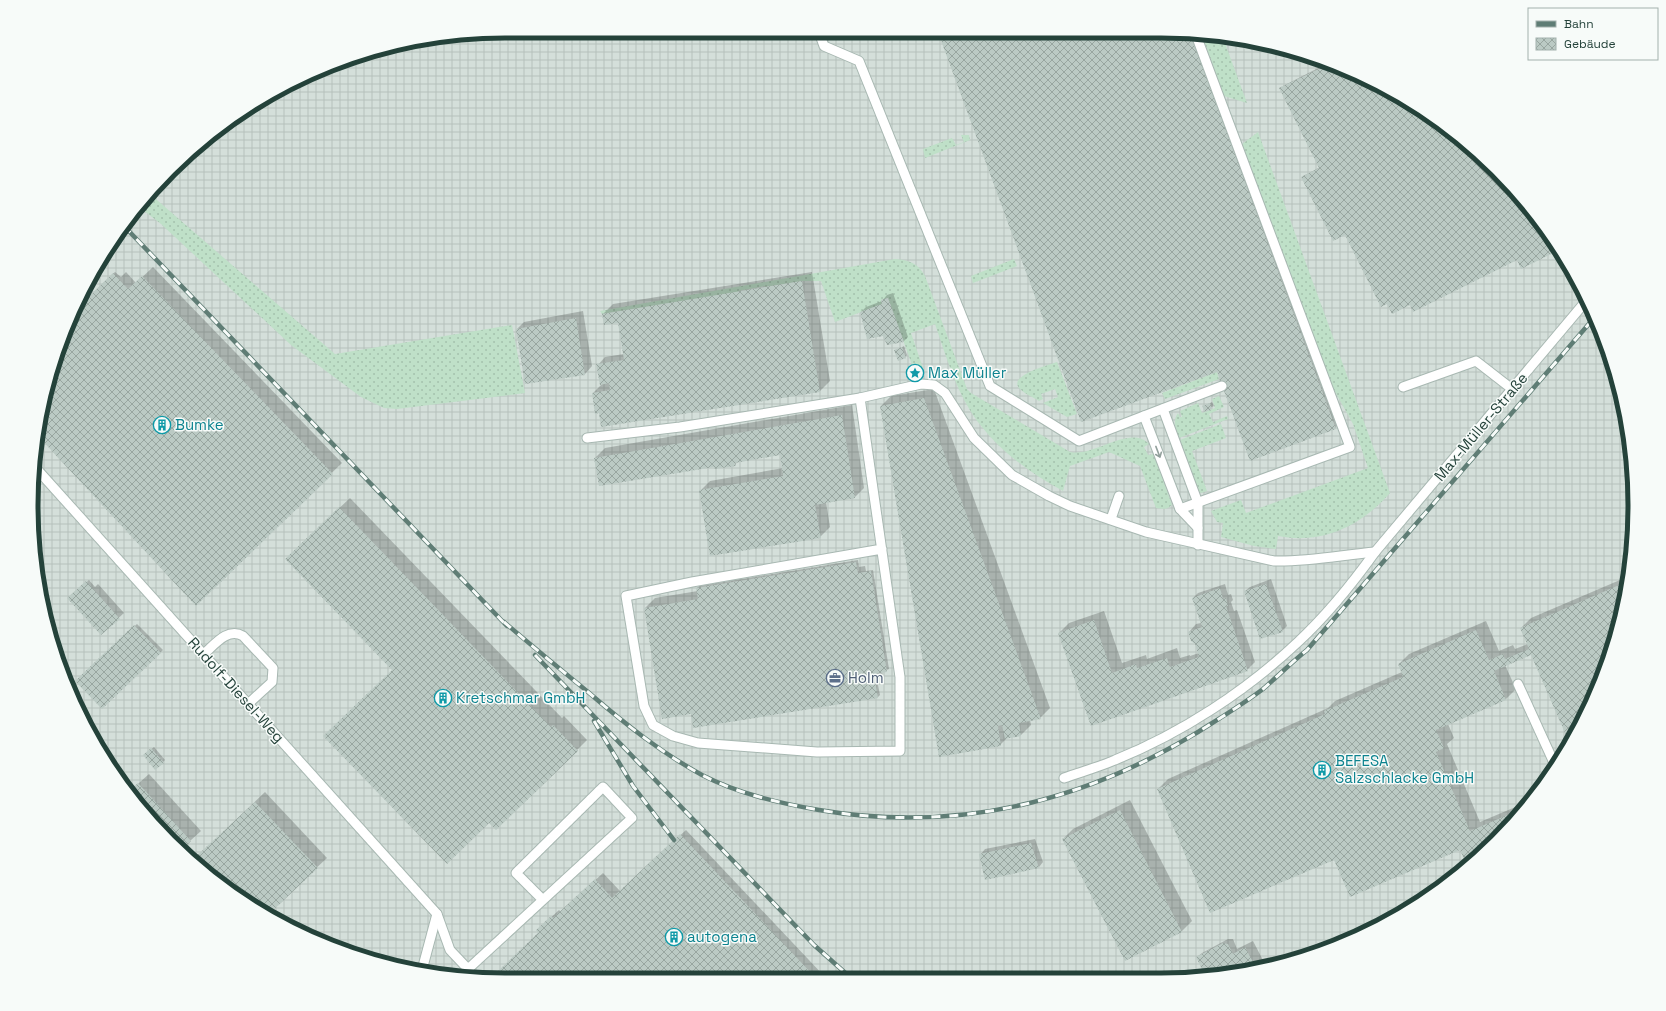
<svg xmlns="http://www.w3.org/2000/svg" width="1666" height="1011" font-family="'Space Grotesk',sans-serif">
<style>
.industrial{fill:url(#industrial-grid)}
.grass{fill:url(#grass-dots)}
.shadow{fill:#0003}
.building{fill:url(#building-cross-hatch)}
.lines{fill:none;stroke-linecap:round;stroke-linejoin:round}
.lane-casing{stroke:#a8b8b2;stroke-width:11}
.path{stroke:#86b3a5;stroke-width:2.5;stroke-dasharray:2 3;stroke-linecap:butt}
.lane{stroke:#fff;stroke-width:9}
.rail-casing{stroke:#5f7d75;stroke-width:4.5}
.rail{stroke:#f7fbf9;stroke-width:3;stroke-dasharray:9;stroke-linecap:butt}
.oneway{stroke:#92a09c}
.labels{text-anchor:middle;stroke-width:3;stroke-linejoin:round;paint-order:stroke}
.culture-label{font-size:15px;fill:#0d838f;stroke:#f7fbf9;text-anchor:start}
.street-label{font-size:15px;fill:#24423a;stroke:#f7fbf9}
.service-label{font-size:15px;fill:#4e5e75;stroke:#f7fbf9;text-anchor:start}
.rim{fill:none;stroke:#24423a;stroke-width:5}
</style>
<defs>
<pattern id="industrial-grid" width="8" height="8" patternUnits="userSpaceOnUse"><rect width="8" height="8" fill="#d4dfda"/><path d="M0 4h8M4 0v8" fill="none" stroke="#b6c1bc"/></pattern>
<pattern id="grass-dots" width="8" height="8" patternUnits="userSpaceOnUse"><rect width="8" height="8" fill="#bfe0c8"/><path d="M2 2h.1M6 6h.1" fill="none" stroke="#a4c1ad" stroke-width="1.8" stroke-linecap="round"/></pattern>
<pattern id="building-cross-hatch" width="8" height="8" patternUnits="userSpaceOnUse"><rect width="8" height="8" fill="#bbcac4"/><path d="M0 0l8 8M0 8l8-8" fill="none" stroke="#98a6a0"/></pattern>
</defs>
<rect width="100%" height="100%" fill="#e6efeb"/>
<!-- industrial -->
<polygon class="industrial" points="443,35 1222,35 1342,67 1449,129 1517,192 1571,268 1610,353 1631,443 1634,536 1619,628 1586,715 1537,794 1474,862 1398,917 1313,955 1192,979 444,976 324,944 217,882 170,841 111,769 56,658 35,568 31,505 40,413 56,353 111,242 170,170 217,129 295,80 353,56"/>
<!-- grass -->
<g class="grass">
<polygon points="1202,35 1222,35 1247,103 1224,96"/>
<path d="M 1258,132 L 1390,493 C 1367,519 1338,537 1303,538 C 1295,539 1286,537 1278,536 L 1276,549 L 1254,546 L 1221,537 L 1223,523 L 1217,522 L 1211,511 L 1241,500 L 1246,513 L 1368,468 L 1353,424 L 1333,388 L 1242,144 Z"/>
<polygon points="961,135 969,135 970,140 925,158 923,149 952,138 956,145 964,142"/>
<polygon points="150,194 335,354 512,325 525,393 397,409 384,408 361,397 291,345 161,224 139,207"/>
<path d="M 895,259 C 909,260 918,263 925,276 L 967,389 L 971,393 L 1070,452 C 1095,457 1130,424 1149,444 L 1144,447 L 1148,455 L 1154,454 L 1172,505 C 1167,510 1163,509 1156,508 L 1140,466 L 1109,452 L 1070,466 L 1063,491 C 1034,475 1003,454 982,427 C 958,398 947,359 935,324 L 911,333 L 923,368 L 919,375 L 916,376 L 888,298 L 881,300 L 882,304 L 835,322 L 821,281 L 802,281 L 765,287 L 765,286 L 738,291 L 738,292 L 602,314 L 600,311 Z"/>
<polygon points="1014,259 1017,266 973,283 971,276"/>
<path d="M 1057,362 L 1077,414 L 1067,417 L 1043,403 L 1058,397 L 1055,389 L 1041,394 L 1043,399 L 1039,401 C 1033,397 1025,394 1020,389 C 1006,376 1049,365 1057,362 Z"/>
<polygon points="1217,372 1219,379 1165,399 1162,393"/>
<path d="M 1219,396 L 1224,407 L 1209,414 L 1213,422 L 1227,416 L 1228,419 L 1179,438 C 1176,429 1172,421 1178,413 L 1180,417 L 1182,417 L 1180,411 L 1198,403 L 1202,413 L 1215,408 L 1212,399 Z"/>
<polygon points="1221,424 1226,438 1192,451 1207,491 1201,493 1199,491 1180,440"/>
</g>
<!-- shadow -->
<g class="shadow">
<polygon points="940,35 1193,35 1337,426 1335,428 1218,371"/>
<polygon points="1328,63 1342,67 1449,129 1517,192 1517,259 1410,304 1345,233 1302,177 1320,167 1283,86"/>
<polygon points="153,267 342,463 196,604 38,435 40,413 56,353 79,306 115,272 121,277 126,272 136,283"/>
<polygon points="812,272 830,381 820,391 600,412 593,393 603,383 598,365 605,357 624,354 619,322 603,314 613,304"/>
<polygon points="893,293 908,337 903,342 861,312 866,307 882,301 887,295"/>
<polygon points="583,311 592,366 585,374 517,329 524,322"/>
<polygon points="904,346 907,355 905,357 895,351"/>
<polygon points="934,389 1050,708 1040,718 1030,720 1031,725 1021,735 1008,737 1000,745 881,406 891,396"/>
<polygon points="1212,402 1214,406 1205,410 1204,406"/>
<polygon points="852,405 864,488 854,498 826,502 830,527 820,537 700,491 710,481 783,468 781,454 738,461 735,465 714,466 595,458 605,448"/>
<polygon points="350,498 562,718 564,716 587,740 577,750 296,549"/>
<polygon points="858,560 859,567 865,566 866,571 873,570 889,669 882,672 883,675 877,680 880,695 878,697 691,713 645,608 655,598 698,591 697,588 699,586"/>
<polygon points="1627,577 1619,628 1586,715 1570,741 1532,654 1505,665 1516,689 1506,699 1448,724 1454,738 1447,744 1480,822 1532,800 1474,862 1468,866 1461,848 1334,858 1158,789 1168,779 1328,708 1335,701 1402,672 1399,664 1409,654 1486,621 1499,651 1513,645 1515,649 1528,644 1521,628 1531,618"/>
<polygon points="1271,579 1287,626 1282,631 1245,591 1250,587"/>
<polygon points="89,580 95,587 98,584 124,613 101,634 69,598"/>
<polygon points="1225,584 1228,595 1231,594 1233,600 1231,602 1234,611 1237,610 1255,662 1247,670 1092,725 1059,633 1069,623 1104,611 1122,663 1146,655 1147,659 1177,648 1180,658 1190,655 1190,656 1199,653 1196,643 1189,632 1196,624 1201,623 1193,598 1198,593"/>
<polygon points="137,624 163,650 102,708 76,681"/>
<polygon points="154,747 165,760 163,762 147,753"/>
<polygon points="149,774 201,831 180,850 170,841 129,792"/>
<polygon points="265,792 327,858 269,912 217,882 193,861"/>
<polygon points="1130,800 1192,921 1182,931 1125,960 1063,839 1073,829"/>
<polygon points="686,830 825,977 502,976 498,972 539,932 545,923 559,910 561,912 603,873 620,891"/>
<polygon points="1035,839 1043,862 1039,867 981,854 985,849"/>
<polygon points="1228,939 1233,939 1237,949 1253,941 1265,964 1206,976 1197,957 1202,953"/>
</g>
<!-- building -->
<g class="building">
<polygon points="939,35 1191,35 1336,429 1250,461 1217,372 1081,422"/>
<polygon points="1329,64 1342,67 1449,129 1517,192 1559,250 1521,269 1517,260 1413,312 1410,305 1392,314 1387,304 1381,307 1345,235 1333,241 1301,177 1319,168 1279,88"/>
<polygon points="113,273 128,289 142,276 333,474 196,606 38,436 40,413 56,353 81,304"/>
<polygon points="802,281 820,392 601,427 599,413 595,414 592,393 610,390 609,383 600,385 596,364 624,360 618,323 604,325 602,314"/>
<polygon points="888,298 904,342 887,345 883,336 867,339 860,312 882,304 881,300"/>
<polygon points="576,318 585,375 525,384 516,329"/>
<polygon points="902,347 906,358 898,361 894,350"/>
<polygon points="924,398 1041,719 1019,723 1021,736 1005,739 1002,725 998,726 1001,746 939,757 880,406"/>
<polygon points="1210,403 1212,409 1205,412 1202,406"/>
<polygon points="842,415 855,498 815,505 821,538 710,556 699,490 783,476 780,455 735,463 736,466 714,469 714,467 599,486 594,458"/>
<polygon points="339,507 551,727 553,725 578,751 496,830 489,823 447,864 323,736 392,670 285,559"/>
<polygon points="856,562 858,573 871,571 887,672 874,674 878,698 693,728 691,714 662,719 644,608 698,599 696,588"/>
<polygon points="86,581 120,619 101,635 67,598"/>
<polygon points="1626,582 1619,628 1586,715 1569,742 1531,655 1494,671 1506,700 1436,730 1444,748 1436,752 1470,831 1524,808 1474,862 1467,866 1460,850 1350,897 1334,860 1210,913 1157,789 1325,714 1324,711 1403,677 1398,664 1476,630 1489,660 1503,654 1505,659 1529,649 1520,628"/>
<polygon points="1266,584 1283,632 1260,639 1244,591"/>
<polygon points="1220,588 1223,599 1226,598 1228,606 1226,606 1248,671 1091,726 1058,633 1094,620 1112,673 1136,664 1137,668 1167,658 1170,667 1199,657 1195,644 1191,641 1188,632 1202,627 1192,598"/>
<polygon points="134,625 161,653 102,709 75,681"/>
<polygon points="151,748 164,763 155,770 143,755"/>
<polygon points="138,783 191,841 181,851 170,841 129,791"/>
<polygon points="255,802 318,868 270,913 217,882 192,860"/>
<polygon points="1120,810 1182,932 1125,961 1062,839"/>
<polygon points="680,834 815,977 501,976 497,972 538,933 536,930 551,916 553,918 595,879 612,898"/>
<polygon points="1031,843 1039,868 985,880 979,854"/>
<polygon points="1223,943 1228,944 1233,954 1245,947 1255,966 1205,976 1196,957"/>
</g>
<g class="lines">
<defs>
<g id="lane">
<polyline points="820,35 824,46 859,61 990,386 1079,441 1222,386"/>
<polyline points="1403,387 1476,361 1512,389"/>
<polyline points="860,398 900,677 900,751 817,752 698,743 673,736 653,725 644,706 626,596 692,582 882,549"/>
<polyline points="1163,409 1198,503 1198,545"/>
<polyline points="1144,416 1180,509 1198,528"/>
<path d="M 587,438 L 680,427 L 860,398 L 921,384 L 934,385 L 945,393 L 974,438 L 1012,475 L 1049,496 L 1070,506 L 1146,532 L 1274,561 C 1308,562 1342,555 1375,552"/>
<polyline points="35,467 437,914 450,950 468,969 632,818 603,787 516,873 543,900"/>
<polyline points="1180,509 1350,447 1196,35"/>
<polyline points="1111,519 1119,496"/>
<path d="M 204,654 C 215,644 228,627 243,636 L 273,668 L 272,682 L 248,704"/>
<polyline points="1518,684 1555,765"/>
<path d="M 1064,778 C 1081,772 1099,767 1115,760 C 1182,733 1246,691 1298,642 C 1327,615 1352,584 1375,552 L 1586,301"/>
<polyline points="422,970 437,914"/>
</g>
</defs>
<!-- lane casing -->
<use href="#lane" class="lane-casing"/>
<!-- path -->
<polyline class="path" points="1607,364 1612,361"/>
<!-- lane -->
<use href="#lane" class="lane"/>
<defs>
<g id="rail">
<polyline points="124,226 507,626"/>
<path d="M 504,622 C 532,646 560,669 588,692 C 624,723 660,752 702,775 C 739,794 779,803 819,810 C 955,833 1081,803 1198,732 C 1220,718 1242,705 1263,689 C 1278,676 1292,662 1307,650 L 1594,318"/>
<polyline points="535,655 814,945 851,978"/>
<polyline points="594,721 633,786 674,840"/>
</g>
</defs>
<!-- rail casing -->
<use href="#rail" class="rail-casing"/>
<!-- rail -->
<use href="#rail" class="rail"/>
</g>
<!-- one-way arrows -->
<defs><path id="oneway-shaft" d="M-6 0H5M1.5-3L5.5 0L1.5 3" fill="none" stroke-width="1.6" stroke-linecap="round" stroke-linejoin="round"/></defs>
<use class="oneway" href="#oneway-shaft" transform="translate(1158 452) rotate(69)"/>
<!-- icons -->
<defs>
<symbol id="sight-ring" viewBox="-11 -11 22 22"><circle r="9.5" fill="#f7fbf9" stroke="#0f9aa8" stroke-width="1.5"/><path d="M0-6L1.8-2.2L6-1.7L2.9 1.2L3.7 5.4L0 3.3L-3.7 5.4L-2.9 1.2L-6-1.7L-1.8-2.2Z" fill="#0f9aa8"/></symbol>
<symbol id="building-ring" viewBox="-11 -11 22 22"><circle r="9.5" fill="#f7fbf9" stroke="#0f9aa8" stroke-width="1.5"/><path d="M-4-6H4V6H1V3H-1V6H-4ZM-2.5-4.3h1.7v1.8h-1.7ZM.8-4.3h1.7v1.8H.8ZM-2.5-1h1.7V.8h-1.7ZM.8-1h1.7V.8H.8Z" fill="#0f9aa8"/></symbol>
<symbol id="office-ring" viewBox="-11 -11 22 22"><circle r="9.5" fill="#f7fbf9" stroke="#5c6f8a" stroke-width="1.5"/><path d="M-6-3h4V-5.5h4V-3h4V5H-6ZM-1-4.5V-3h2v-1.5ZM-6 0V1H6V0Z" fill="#5c6f8a"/></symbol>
</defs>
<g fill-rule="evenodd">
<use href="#sight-ring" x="905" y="363" width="20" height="20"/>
<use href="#building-ring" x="152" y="415" width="20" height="20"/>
<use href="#office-ring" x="825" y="668" width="20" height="20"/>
<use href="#building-ring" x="433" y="688" width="20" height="20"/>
<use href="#building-ring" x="1312" y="760" width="20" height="20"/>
<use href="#building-ring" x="664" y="927" width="20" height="20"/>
</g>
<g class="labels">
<!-- culture labels -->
<g class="culture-label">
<text x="928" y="378">Max Müller</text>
<text x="175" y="430">Bumke</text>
<text x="456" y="703">Kretschmar GmbH</text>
<text x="1335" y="766">BEFESA<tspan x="1335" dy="17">Salzschlacke GmbH</tspan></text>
<text x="687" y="942">autogena</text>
</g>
<!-- street labels -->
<g class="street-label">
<text transform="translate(1481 427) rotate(-50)" y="5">Max-Müller-Straße</text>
<text transform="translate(236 690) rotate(48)" y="5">Rudolf-Diesel-Weg</text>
</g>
<!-- service labels -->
<g class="service-label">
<text x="848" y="683">Holm</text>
</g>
</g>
<!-- crop -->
<path d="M0 0H1666V1011H0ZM505 38H1161A467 467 0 0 1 1628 505V506A467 467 0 0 1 1161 973H505A467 467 0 0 1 38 506V505A467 467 0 0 1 505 38Z" fill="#f7fbf9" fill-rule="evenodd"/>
<path class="rim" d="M505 38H1161A467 467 0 0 1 1628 505V506A467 467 0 0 1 1161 973H505A467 467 0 0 1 38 506V505A467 467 0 0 1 505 38Z"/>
<!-- legend -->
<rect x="1528" y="8" width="130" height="52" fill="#f7fbf9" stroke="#a3b1ad"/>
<rect x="1536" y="21" width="20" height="6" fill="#5f7d75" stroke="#a3b1ad"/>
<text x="1564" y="28" font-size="12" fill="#24423a">Bahn</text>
<rect x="1536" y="38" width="20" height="12" fill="url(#building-cross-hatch)" stroke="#a3b1ad"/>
<text x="1564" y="48" font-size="12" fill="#24423a">Gebäude</text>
</svg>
